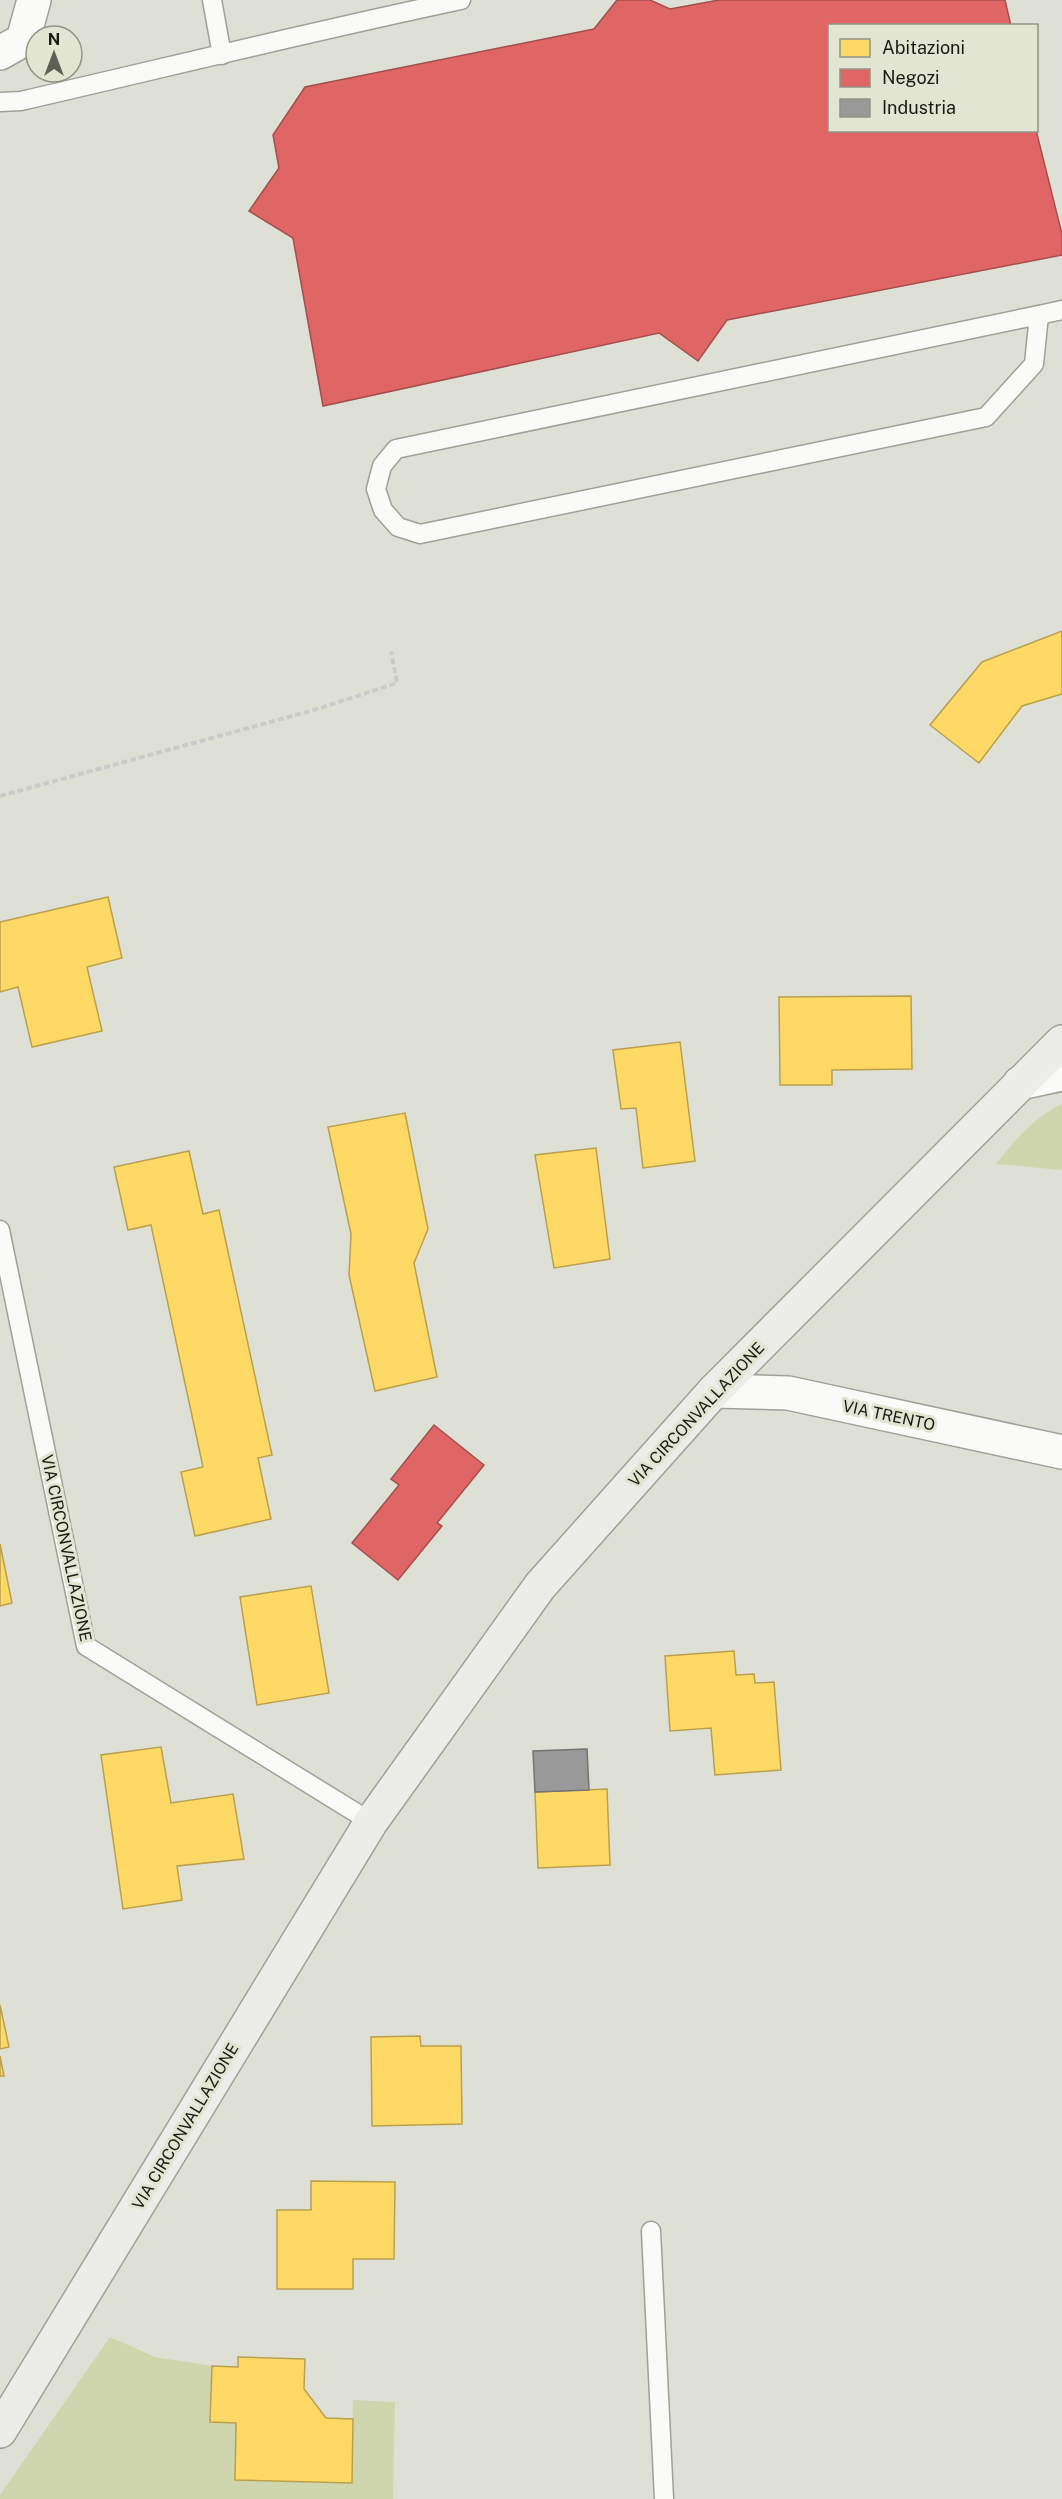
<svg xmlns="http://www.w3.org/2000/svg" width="1062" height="2499" font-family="'Public Sans',sans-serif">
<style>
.green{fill:#cfd6ad}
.homes{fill:#ffd966;stroke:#baa04d;stroke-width:1.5}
.shops{fill:#e06666;stroke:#a44f4d;stroke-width:1.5}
.industry{fill:#999;stroke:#737371;stroke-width:1.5}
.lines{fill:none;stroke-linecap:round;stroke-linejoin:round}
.lane-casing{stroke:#9fa099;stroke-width:21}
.street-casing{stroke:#9fa099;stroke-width:36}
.secondary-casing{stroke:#9fa099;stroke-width:36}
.path{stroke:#cacbc8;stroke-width:4;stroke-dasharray:6 3;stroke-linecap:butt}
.lane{stroke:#fafaf9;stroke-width:18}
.street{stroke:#fafaf9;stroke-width:33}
.secondary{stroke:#ecede8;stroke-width:33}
.labels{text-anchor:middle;stroke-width:6;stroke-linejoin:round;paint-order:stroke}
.street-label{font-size:16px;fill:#191a13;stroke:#e1e5d1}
</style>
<rect width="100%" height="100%" fill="#dee0d6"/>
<!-- green -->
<g class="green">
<path d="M 1062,1104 L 1062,1170 L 996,1164 C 1015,1140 1034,1117 1062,1104 Z"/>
<polygon points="110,2337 155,2357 212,2366 210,2422 236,2423 235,2480 351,2483 353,2400 395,2402 393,2499 0,2499 0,2495"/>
</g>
<!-- homes -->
<g class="homes">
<polygon points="1062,631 1062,694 1022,706 979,763 930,725 982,662"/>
<polygon points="108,897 122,958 87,967 102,1031 32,1047 18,987 0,992 0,922"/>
<polygon points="911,996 912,1069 832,1070 832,1085 780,1085 779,997"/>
<polygon points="680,1042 695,1161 643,1168 636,1108 621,1109 613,1050"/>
<polygon points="405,1113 428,1229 414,1263 437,1377 375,1391 349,1275 351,1234 328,1127"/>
<polygon points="596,1148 610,1259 554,1268 535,1155"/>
<polygon points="189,1151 203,1214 219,1210 272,1455 258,1458 271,1519 195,1536 181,1472 203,1467 151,1225 128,1230 114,1167"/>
<polygon points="0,1544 12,1603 0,1606"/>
<polygon points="311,1586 329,1693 257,1705 240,1597"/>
<polygon points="734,1651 736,1675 754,1674 755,1683 774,1682 781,1770 715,1775 711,1728 670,1731 665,1656"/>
<polygon points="161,1747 171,1803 233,1794 244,1859 177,1866 182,1900 123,1909 101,1755"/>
<polygon points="607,1789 610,1865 538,1868 535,1792"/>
<polygon points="0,2005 9,2047 0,2049"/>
<polygon points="420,2036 421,2046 461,2046 462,2124 372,2126 371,2037"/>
<polygon points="0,2056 4,2076 0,2076"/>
<polygon points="311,2181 395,2182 394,2259 353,2259 353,2289 277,2289 277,2210 311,2210"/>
<polygon points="238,2357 305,2359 304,2389 326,2418 353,2419 352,2483 235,2480 236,2423 210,2422 212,2366 238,2367"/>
</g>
<!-- shops -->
<g class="shops">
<polygon points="617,0 650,0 670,9 719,0 1005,0 1011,26 830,26 830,130 1036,130 1062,234 1062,255 727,320 698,361 659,333 323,406 293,238 249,211 279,168 273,135 305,87 594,29"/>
<polygon points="434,1425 484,1465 437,1523 442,1526 398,1580 352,1543 399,1485 391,1479"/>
</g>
<!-- industry -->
<polygon class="industry" points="587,1749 589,1790 535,1792 533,1751"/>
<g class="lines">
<defs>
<g id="lane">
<polyline points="212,0 222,55"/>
<path d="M 0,102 L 21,101 C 168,67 314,31 461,0"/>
<polygon points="1039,315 1034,364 986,417 420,534 398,527 383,510 376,489 382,466 396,449"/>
<polyline points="1039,315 1062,310"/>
<polyline points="0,1230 86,1646 371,1822"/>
<polyline points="651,2231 664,2499"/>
</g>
<g id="street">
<polyline points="0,53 23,40 34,0"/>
<polyline points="1020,1083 1062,1074"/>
<polyline points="714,1391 788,1393 1062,1452"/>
</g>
<polyline id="secondary" points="0,2431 371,1822 540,1586 714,1391 1062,1042"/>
</defs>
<!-- lane casing -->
<use href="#lane" class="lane-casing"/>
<!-- street casing -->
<use href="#street" class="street-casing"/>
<!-- secondary casing -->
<use href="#secondary" class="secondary-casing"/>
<!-- path -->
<polyline class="path" points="0,796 314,710 397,683 391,651"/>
<!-- lane -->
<use href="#lane" class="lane"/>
<!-- street -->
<use href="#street" class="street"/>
<!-- secondary -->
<use href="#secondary" class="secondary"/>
</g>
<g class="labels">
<!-- street labels -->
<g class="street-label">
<text transform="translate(696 1414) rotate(-47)" y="6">VIA CIRCONVALLAZIONE</text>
<text transform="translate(889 1415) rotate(12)" y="6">VIA TRENTO</text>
<text transform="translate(67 1548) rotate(78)" y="6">VIA CIRCONVALLAZIONE</text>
<text transform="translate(185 2126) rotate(-59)" y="6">VIA CIRCONVALLAZIONE</text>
</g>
</g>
<!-- legend -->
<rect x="828" y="24" width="210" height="108" fill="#e1e5d1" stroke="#919485" stroke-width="1.5"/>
<rect x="840" y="39" width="30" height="18" fill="#ffd966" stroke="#919485" stroke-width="1.5"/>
<text x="882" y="54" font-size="18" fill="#191a13">Abitazioni</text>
<rect x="840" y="69" width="30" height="18" fill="#e06666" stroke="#919485" stroke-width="1.5"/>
<text x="882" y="84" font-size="18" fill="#191a13">Negozi</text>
<rect x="840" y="99" width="30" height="18" fill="#999999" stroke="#919485" stroke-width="1.5"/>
<text x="882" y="114" font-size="18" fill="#191a13">Industria</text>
<!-- north arrow -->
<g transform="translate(54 54)"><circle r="28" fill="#e1e5d1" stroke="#919485" stroke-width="1.5"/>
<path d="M0-4.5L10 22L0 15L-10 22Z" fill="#5e5f57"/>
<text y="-9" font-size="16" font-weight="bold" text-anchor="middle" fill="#191a13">N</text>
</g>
</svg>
